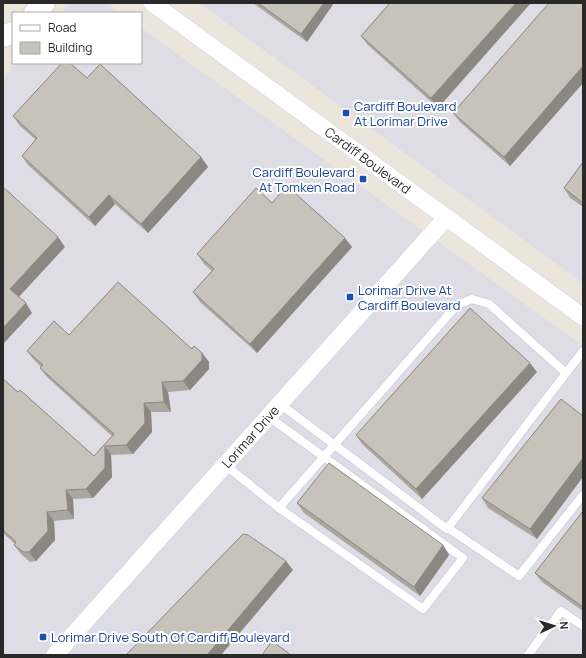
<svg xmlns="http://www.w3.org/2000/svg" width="586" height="658" font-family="Manrope,sans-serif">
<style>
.industrial{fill:#dedce4}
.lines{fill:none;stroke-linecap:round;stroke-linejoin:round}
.service-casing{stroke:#d0d3e3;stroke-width:10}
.minor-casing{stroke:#d0d3e3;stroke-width:18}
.secondary-casing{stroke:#d0d3e3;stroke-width:24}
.service{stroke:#fff;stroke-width:8}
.minor{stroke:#fff;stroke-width:17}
.secondary{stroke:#fff;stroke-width:22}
.wall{fill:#aba7a0}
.shaded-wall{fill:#8b8882}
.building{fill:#c7c2ba;stroke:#8b8882}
.transit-dot{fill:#1a4fb4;stroke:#fff;stroke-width:1.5}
.labels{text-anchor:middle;stroke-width:4;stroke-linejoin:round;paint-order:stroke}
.transit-label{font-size:13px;fill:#164399;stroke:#fff;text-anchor:start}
.street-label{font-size:13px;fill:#292929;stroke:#fff}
</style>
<rect width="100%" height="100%" fill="#ece5db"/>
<!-- industrial -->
<g class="industrial">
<polygon points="77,3 107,3 121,13 61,13 69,4"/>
<polygon points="199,3 583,3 583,283"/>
<polygon points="141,28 583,346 583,655 3,655 3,78 16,63 141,63"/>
</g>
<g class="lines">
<defs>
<g id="service">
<polyline points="280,404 447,529 583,351"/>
<polyline points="269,417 463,558 423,609 279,508"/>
<polyline points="225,465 279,508 457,305 472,299 489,304 566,373"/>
<polyline points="448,528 519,576 583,495"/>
<polyline points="528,655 561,611 583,626"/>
</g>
<g id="minor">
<path id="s1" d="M 152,3 L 583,317"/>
<path id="s2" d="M 55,655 L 446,218"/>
</g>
<g id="secondary">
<polyline points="35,13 44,3"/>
<polyline points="3,36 13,33"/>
</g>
</defs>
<!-- service casing -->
<use href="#service" class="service-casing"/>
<!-- minor casing -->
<use href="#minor" class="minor-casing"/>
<!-- secondary casing -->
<use href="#secondary" class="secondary-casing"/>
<!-- service -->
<use href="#service" class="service"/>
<!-- minor -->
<use href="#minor" class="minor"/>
<!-- secondary -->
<use href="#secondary" class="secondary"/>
</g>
<!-- wall -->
<g class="wall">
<polygon points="253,3 334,3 307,42"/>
<polygon points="390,3 438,108 368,45 361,36"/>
<polygon points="583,3 583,83 510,166 460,122 453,113"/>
<polygon points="87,78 201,157 208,167 148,233 115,204 95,226 28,165 22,156 36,140 20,126 13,116"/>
<polygon points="583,162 583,207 570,198 564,188"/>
<polygon points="272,203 352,247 257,353 200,302 193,292 212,271 204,264 197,254"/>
<polygon points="69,335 192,349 202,353 209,362 209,369 190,390 168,392 171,412 151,412 152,432 133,454 111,455 112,477 93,498 73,499 74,519 54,521 55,540 36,561 30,562 21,554 14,545 15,544 3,533 3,379 18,392 94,456 112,436 47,377 40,368 41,367 34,360 27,351"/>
<polygon points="537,372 422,499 362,444 356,435"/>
<polygon points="561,399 537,539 488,508 482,498"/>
<polygon points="297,503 443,545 449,555 420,596 304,513"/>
<polygon points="583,511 583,611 542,582 535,573"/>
</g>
<!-- shaded-wall -->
<g class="shaded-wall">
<polygon points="324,3 334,3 307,42 301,34"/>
<polygon points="516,3 531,3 438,108 431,98"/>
<polygon points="583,66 583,83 510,166 504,157"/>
<polygon points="201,157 208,167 148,233 141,224"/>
<polygon points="109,195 115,204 95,226 89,217"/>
<polygon points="58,237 65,247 17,299 10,289"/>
<polygon points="345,238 352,247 257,353 250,344"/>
<polygon points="26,303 32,313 4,343 3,341 3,328"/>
<polygon points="202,353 209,362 209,369 190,390 183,381"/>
<polygon points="530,363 537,372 422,499 416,489"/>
<polygon points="162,382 168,392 171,412 164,402"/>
<polygon points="144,403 151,412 152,432 133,454 126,445"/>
<polygon points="105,446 111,455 112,477 93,498 86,489"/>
<polygon points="583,458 583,477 537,539 530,529"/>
<polygon points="66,490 73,499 74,519 68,510"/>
<polygon points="47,512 54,521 55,540 36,561 29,552"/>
<polygon points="443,545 449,555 420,596 414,587"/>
<polygon points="286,561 293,570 221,655 207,655"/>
</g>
<!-- building -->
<g class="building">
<polygon points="258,3 324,3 301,34"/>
<polygon points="390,3 516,3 431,98 361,36"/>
<polygon points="549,3 583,3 583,66 504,157 453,113"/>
<polygon points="62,63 70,63 87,78 100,64 201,157 141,224 109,195 89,217 22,156 37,138 13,116"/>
<polygon points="583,162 583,203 564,188"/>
<polygon points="287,186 345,238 250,344 193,292 214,269 197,254 256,188 272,203"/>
<polygon points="3,187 58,237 10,289 26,303 3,328"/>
<polygon points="118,282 192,349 194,346 202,353 202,360 183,381 162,382 164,402 144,403 145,423 126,445 105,446 105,468 86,489 66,490 68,510 47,512 48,531 29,552 23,552 14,545 16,542 3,530 3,379 18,392 20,390 94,456 114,434 40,368 43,365 27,351 54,321 69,335"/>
<polygon points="470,308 530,363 416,489 356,435"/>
<polygon points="561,399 583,416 583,458 530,529 482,498"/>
<polygon points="329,463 443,545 414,587 297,503"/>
<polygon points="583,511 583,607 535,573"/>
<polygon points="243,534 248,535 286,561 207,655 126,655"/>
<polygon points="272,641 291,655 262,655"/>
</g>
<!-- markers -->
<g class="transit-dot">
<rect x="342" y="109" width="8" height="8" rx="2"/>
<rect x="359" y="175" width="8" height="8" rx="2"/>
<rect x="346" y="293" width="8" height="8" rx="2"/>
<rect x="39" y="633" width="8" height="8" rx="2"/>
</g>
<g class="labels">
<!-- transit labels -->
<g class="transit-label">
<text x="354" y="111">Cardiff Boulevard<tspan x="354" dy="15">At Lorimar Drive</tspan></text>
<text x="355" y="177" text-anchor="end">Cardiff Boulevard<tspan x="355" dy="15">At Tomken Road</tspan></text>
<text x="358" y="295">Lorimar Drive At<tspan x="358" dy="15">Cardiff Boulevard</tspan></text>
<text x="51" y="642">Lorimar Drive South Of Cardiff Boulevard</text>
</g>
<!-- street labels -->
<g class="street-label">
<text dy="5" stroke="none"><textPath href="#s1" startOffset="267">Cardiff Boulevard</textPath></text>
<text dy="5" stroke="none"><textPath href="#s2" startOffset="293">Lorimar Drive</textPath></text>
</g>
</g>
<!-- border -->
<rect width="586" height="658" fill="none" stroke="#292929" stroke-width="8"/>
<!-- legend -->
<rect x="12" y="12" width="130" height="52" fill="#ffffff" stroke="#a9a9a9"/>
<rect x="20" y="25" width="20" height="6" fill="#ffffff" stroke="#a9a9a9"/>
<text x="48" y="32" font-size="12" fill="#292929">Road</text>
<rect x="20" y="42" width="20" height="12" fill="#c7c2ba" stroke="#a9a9a9"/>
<text x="48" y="52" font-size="12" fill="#292929">Building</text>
<!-- north arrow -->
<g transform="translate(554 626) rotate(86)" stroke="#ffffff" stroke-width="3" paint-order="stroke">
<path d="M0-3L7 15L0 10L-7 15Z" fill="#292929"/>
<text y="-6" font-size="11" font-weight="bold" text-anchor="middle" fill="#292929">N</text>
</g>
</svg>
